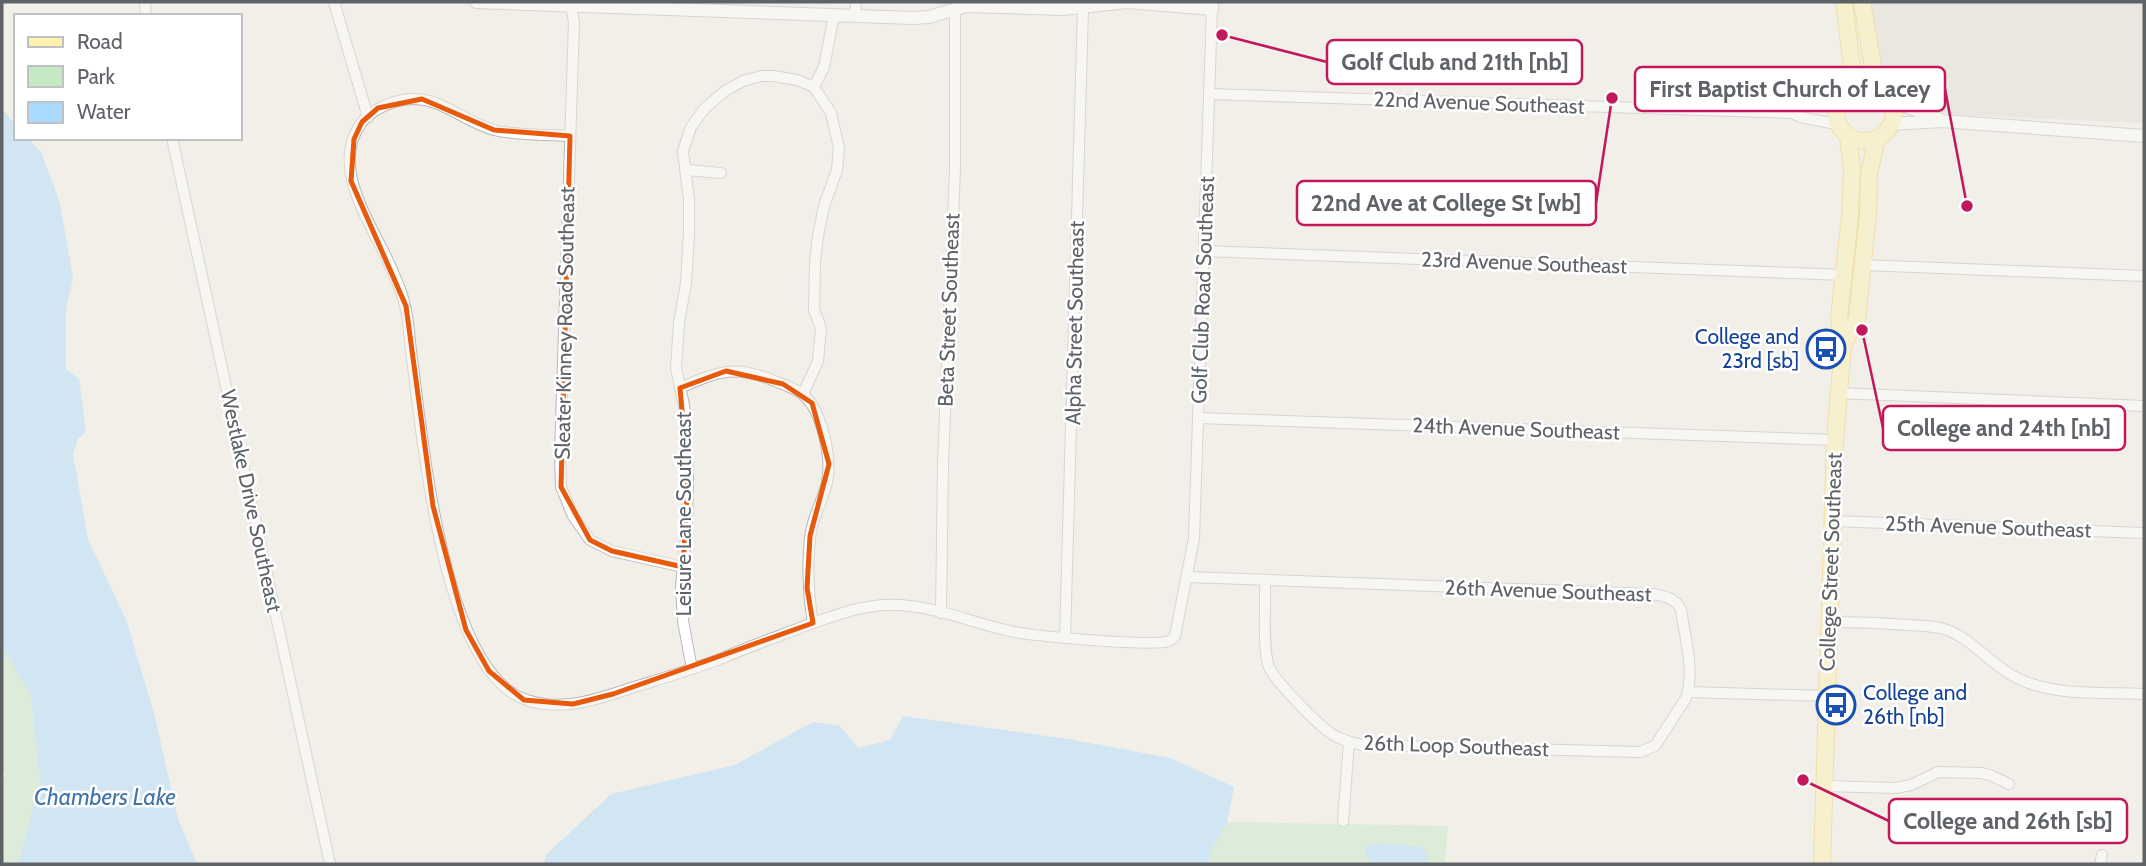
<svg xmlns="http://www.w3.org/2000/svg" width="2146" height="866" font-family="Cabin,sans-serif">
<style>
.education{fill:#e1ded6}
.green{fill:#c5e8c5}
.water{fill:#aadaff}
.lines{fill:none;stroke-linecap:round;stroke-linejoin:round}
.minor-casing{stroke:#b5b8bc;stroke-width:12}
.tertiary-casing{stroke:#b5b8bc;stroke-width:14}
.primary-casing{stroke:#f2c960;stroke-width:18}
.minor{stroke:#fff;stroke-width:10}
.tertiary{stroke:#fff;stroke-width:12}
.primary{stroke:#fff2af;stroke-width:16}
.marked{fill:none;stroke:#e8590c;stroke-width:5;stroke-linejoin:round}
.labels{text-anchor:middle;stroke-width:5;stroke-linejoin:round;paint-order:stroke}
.street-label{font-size:21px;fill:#5f6368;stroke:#fff}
.transit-label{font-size:21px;fill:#164399;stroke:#fff;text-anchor:end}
.water-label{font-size:23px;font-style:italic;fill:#4174aa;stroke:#fff}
.leader{fill:none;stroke:#c2185b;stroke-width:2.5}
.callout-dot{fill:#c2185b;stroke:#fff;stroke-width:2.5}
.callout{fill:#fff;stroke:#c2185b;stroke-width:2.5}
.callout-label{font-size:23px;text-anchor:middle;font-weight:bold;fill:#5f6368}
</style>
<rect width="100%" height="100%" fill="#f1efe8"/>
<!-- education -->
<polygon class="education" points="1870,2 2144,2 2144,123 1958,115 1926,109 1900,96 1885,76 1877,56"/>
<!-- green -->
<g class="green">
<polygon points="2,646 31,696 40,783 18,864 2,864 2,781 6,773 2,770"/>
<polygon points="1227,822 1448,826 1445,864 1208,864 1212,849"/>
</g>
<!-- water -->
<g class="water">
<polygon points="2,109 16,125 16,138 28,138 41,152 60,203 73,278 66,309 66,369 79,379 86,431 78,439 73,454 88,539 127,622 155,717 178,819 197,864 18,864 40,783 31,696 2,646"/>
<polygon points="903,716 1068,739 1170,758 1234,787 1227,822 1212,849 1208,864 544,864 546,855 611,794 735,765 813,722 840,726 858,748 890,740"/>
<polygon points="1376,843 1422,847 1427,854 1429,864 1372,864 1365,852 1366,846"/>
</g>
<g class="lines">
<defs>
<g id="minor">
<polyline points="145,2 146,16"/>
<polyline points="334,2 368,117"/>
<polyline points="571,5 574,22 560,455 561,487 573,516 590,540 612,551 683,567"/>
<polyline points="855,16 856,2"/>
<polyline points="814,87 824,67 834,15"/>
<path d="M 1209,94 L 1792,113 C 1805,121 1823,120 1839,125"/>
<polyline points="1792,113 1801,107 1840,97"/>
<path d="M 570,136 C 545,134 517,136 494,130 C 458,120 435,89 394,102 C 382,106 371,111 362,122 C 326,170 378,231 395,277 C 399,286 403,296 405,306 C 409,320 409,336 411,351 C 422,429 441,673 527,700 C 561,712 599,699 631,688 C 663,678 694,669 725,657 C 753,645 782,635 810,624 C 840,614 867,603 899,605 C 937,607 973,623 1010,631 C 1030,636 1155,647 1169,641 C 1171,640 1173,638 1175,636 L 1194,538 L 1212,9"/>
<polyline points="172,138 330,864"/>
<polyline points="686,170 721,173"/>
<polyline points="1204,251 1845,275"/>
<polyline points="1863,265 2144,276"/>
<path d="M 680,388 C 719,371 736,364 777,382 C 785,385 794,388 801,393 C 822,408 832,458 827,482 C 823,501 812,517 810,538 C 807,568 808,594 813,623"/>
<polyline points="1838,393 2144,406"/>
<polyline points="803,394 818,361 821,328 814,310 815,262 818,236 824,206 837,170 839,148 831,113 814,87"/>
<polyline points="1198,418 1835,440"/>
<polyline points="1832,521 2144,533"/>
<path d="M 1187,577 L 1652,594 C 1665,596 1676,598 1681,610 C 1685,637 1695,672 1686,698 L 1655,746 L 1640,752 L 1363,745 C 1354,743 1345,741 1337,737 C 1323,731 1275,681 1269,667 C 1262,649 1266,601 1265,580"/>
<polyline points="941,613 943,464 955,168 955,8"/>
<path d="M 1829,622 C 1856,622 1883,623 1910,625 C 1921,626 1936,626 1947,630 C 1971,638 1992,666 2017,678 C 2056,697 2103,692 2144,694"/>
<polyline points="1065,637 1083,8"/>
<polyline points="692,669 683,621 681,587 687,525 688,478 684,405 676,368 679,323 686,283 689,233 689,200 683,151 691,127 705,108 725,91 743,81 761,76 773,76 797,80 814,87"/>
<polyline points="1689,692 1827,696"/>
<polyline points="1824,786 1895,788 1911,785 1938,772 1981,773 1990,775 2009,784"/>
<polyline points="1343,821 1349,742"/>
<polyline points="2100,864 2102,855"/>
</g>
<g id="tertiary">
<polyline points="476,2 913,18 929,17 966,6 1063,9 1127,2 1212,9 1212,2"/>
<polyline points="1892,101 1939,119"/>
<polyline points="1891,124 1942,121 2144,136"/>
</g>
<g id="primary">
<polyline points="1844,2 1852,67 1847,89"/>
<polyline points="1862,2 1876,85"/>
<circle cx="1865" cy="112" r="29"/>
<polyline points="1843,345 1857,319 1868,214 1869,174 1877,138"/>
<polyline points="1822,864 1835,440 1843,345 1839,318 1850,216 1852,170 1848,136"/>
</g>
</defs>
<!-- minor casing -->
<use href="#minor" class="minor-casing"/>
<!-- tertiary casing -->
<use href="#tertiary" class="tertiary-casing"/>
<!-- primary casing -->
<use href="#primary" class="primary-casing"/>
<!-- minor -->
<use href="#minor" class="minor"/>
<!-- tertiary -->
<use href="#tertiary" class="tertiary"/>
<!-- primary -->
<use href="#primary" class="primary"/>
</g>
<!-- marked area -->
<path d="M0 0H2146V866H0ZM 422,99 L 494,130 L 570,136 L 561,487 L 590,540 L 612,551 L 683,567 L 688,478 L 680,388 L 726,371 L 783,384 L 812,403 L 829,464 L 810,536 L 807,588 L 813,623 L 613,694 L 573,704 L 524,700 L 489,671 L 466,630 L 433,506 L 406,306 L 351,181 L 354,139 L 362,122 L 378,108 Z" fill="#f1efe8" fill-opacity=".55" fill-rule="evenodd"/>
<path class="marked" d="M 422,99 L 494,130 L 570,136 L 561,487 L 590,540 L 612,551 L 683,567 L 688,478 L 680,388 L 726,371 L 783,384 L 812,403 L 829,464 L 810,536 L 807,588 L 813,623 L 613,694 L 573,704 L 524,700 L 489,671 L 466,630 L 433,506 L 406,306 L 351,181 L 354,139 L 362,122 L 378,108 Z"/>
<!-- icons -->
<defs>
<symbol id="bus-ring" viewBox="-11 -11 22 22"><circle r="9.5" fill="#fff" stroke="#1a4fb4" stroke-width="1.5"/><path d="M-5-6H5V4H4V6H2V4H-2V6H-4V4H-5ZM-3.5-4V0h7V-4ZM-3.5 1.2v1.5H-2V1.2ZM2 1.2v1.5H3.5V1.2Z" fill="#1a4fb4"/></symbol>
</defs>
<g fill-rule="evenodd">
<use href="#bus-ring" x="1804" y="327" width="44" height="44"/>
<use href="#bus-ring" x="1814" y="683" width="44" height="44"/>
</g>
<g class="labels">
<!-- street labels -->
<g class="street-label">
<text transform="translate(1479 103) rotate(2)" y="7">22nd Avenue Southeast</text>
<text transform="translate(1524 263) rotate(2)" y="7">23rd Avenue Southeast</text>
<text transform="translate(1203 290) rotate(-88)" y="7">Golf Club Road Southeast</text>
<text transform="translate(949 310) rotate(-88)" y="7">Beta Street Southeast</text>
<text transform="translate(565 323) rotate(-89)" y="7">Sleater Kinney Road Southeast</text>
<text transform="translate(1075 323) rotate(-89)" y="7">Alpha Street Southeast</text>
<text transform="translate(1516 429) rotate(2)" y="7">24th Avenue Southeast</text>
<text transform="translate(251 501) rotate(78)" y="7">Westlake Drive Southeast</text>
<text transform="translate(684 514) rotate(-90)" y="7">Leisure Lane Southeast</text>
<text transform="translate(1988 527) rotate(2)" y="7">25th Avenue Southeast</text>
<text transform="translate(1831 562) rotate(-88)" y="7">College Street Southeast</text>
<text transform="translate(1548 591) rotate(2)" y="7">26th Avenue Southeast</text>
<text transform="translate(1456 746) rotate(2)" y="7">26th Loop Southeast</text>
</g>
<!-- transit labels -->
<g class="transit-label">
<text x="1799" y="344">College and<tspan x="1799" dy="24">23rd [sb]</tspan></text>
<text x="1863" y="700" text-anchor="start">College and<tspan x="1863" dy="24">26th [nb]</tspan></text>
</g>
<!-- water labels -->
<g class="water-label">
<text x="105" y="805">Chambers Lake</text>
</g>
</g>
<!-- callouts -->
<path class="leader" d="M1222 35L1327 62M1967 206L1945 89M1612 98L1596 203M1862 330L1883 428M1803 780L1889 821"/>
<g class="callout-dot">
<circle cx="1222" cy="35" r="7"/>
<circle cx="1967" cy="206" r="7"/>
<circle cx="1612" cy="98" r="7"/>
<circle cx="1862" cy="330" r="7"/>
<circle cx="1803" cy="780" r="7"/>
</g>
<g class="callout">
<rect x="1327" y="40" width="255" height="44" rx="7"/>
<rect x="1635" y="67" width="310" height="44" rx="7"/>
<rect x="1297" y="181" width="299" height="44" rx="7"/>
<rect x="1883" y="406" width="242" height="44" rx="7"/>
<rect x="1889" y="799" width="238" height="44" rx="7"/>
</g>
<g class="callout-label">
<text x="1455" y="70">Golf Club and 21th [nb]</text>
<text x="1790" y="97">First Baptist Church of Lacey</text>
<text x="1446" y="211">22nd Ave at College St [wb]</text>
<text x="2004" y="436">College and 24th [nb]</text>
<text x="2008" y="829">College and 26th [sb]</text>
</g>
<!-- border -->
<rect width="2146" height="866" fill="none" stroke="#5f6368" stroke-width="7"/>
<!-- legend -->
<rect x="14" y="14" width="228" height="126" fill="#ffffff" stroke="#bfc1c3" stroke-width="2"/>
<rect x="28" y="37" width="35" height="10" fill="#fff2af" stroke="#bfc1c3" stroke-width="2"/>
<text x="77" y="49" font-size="21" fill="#5f6368">Road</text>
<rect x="28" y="66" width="35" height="21" fill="#c5e8c5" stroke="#bfc1c3" stroke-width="2"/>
<text x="77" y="84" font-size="21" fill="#5f6368">Park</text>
<rect x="28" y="102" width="35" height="21" fill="#aadaff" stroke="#bfc1c3" stroke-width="2"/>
<text x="77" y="119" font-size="21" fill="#5f6368">Water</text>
</svg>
